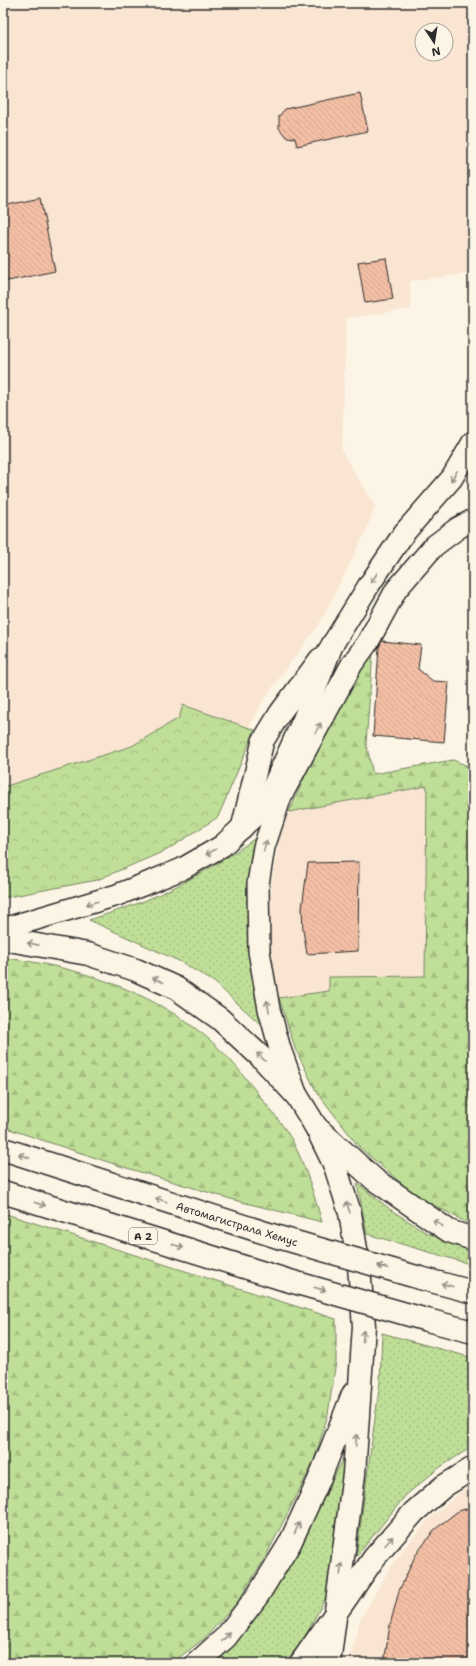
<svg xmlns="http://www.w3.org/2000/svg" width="476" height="1666" font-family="'Shantell Sans',sans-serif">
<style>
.built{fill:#f9e5d2;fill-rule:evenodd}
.grass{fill:url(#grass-dots);stroke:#758461}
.forest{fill:url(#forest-firs);stroke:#758461}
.park{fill:url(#park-crowns);stroke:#758461}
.building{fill:url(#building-back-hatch);stroke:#2b2b2b}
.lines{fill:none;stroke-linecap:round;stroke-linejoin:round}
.minor-casing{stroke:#2b2b2b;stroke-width:24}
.major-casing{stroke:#2b2b2b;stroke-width:25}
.highway-casing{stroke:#2b2b2b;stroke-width:25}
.minor{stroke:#fcf5e5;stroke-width:21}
.major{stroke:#fcf5e5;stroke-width:22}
.highway{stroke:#fcf5e5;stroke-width:22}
.highway-bridge-casing{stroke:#2b2b2b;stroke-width:25;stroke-linecap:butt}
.highway-bridge{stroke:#fcf5e5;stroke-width:22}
.oneway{stroke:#949088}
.labels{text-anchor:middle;stroke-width:3;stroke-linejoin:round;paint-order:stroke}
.shield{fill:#fcf5e5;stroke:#6a6863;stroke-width:1}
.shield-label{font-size:10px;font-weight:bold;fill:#2b2b2b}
.street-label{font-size:11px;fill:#2b2b2b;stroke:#fcf5e5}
</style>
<defs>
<pattern id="grass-dots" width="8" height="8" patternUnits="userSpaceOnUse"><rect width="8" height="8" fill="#bfde97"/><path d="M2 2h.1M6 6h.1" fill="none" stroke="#a4bf82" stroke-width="1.8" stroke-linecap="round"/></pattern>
<pattern id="forest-firs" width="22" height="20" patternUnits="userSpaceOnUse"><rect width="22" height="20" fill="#bfde97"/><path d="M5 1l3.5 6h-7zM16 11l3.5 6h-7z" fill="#a4bf82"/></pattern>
<pattern id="park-crowns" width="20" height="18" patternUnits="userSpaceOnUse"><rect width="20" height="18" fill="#bfde97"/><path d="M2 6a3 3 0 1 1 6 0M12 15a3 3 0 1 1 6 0" fill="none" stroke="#a4bf82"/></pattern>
<pattern id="building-back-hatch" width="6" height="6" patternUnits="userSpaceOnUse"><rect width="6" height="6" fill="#f3bfa5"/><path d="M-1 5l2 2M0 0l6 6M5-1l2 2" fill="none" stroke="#d0a48e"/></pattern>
</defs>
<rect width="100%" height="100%" fill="#fcf5e5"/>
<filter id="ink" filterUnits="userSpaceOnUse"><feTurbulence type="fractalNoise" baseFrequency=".025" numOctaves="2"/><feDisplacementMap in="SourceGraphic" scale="8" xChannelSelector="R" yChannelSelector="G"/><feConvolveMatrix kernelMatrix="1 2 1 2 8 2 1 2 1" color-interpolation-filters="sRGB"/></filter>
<g filter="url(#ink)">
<!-- built -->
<g class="built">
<path d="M 3,3 L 473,3 L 473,273 L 410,281 L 411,309 L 346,318 L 342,451 L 375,507 L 365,533 L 320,623 L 264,699 L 207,806 L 3,846 ZM 422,30 L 446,30 L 446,54 L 422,54 Z"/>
<polygon points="427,786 425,976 329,977 329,991 279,998 269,940 271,886 280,836 289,812"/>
<polygon points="473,1482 473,1663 349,1663 360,1620 389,1569 406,1546 431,1517"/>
</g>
<!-- grass -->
<g class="grass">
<path d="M 258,836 L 251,965 L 262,1021 L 259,1023 L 214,982 L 181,962 L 89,920 C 107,914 126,908 144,901 C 185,884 223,862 258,836 Z"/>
<polygon points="357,1183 391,1210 427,1233 473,1251 473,1265 367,1234"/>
<polygon points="382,1333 473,1358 473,1446 439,1468 406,1495 356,1557 380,1382"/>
<polygon points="345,1455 326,1597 302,1642 284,1663 213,1663 311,1523"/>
</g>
<!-- forest -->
<g class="forest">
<polygon points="374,640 366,743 373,774 453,760 473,768 473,1226 415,1195 359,1147 316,1091 295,1048 279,998 329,991 329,977 425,976 427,786 289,812 308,769"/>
<path d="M 3,958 C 74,965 148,990 204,1035 C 226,1053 244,1075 261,1098 C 272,1112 285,1127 293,1142 C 306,1167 314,1195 322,1222 L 234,1200 L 120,1166 L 3,1127 Z"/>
<polygon points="3,1213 336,1319 336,1361 328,1414 314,1461 265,1558 237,1603 205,1638 172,1663 3,1663"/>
</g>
<!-- park -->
<polygon class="park" points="183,705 255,730 218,817 167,850 97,880 3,898 3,787 132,746 179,718"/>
<!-- building -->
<g class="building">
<polygon points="360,93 368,131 297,146 295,138 286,137 279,128 279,116 285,109"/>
<polygon points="40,198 55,271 3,282 3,206"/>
<polygon points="386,258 393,299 365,303 358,262"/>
<polygon points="382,641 421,645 418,669 433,681 449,682 444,742 373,736 379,647"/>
<polygon points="359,862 358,951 307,954 303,930 302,908 308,863"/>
<polygon points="473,1507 473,1663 384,1663 390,1625 399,1591 415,1556 434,1530 458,1511"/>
</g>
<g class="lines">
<defs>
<g id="minor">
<polyline points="326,655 369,585 404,533 452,478 473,442"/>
<polyline points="242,828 263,741 280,713 320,659"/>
<polyline points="3,929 117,895 150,882 182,869 222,846 264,807 304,718 333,643"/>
<polyline points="297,1096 280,1049 269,1009 259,951 258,884 264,847 281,796 352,664 368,642 396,590 434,546 458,528 473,520"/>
</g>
<g id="major">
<polyline points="3,939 88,954 136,970 176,988 220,1019 261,1057 297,1096 316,1127 335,1166 350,1213 359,1267 364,1326 354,1474 329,1663"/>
<polyline points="197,1663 226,1637 258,1595 290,1543 319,1480 353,1394"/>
</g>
<g id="highway">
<polyline points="316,1127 375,1180 449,1231 473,1239"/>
<polyline points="3,1149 278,1237"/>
<polyline points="3,1192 283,1279"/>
<polyline points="420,1278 473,1292"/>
<polyline points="427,1320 473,1332"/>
<polyline points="301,1663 374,1558 414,1512 444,1486 473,1468"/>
</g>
</defs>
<!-- minor casing -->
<use href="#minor" class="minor-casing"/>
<!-- major casing -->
<use href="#major" class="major-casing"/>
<!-- highway casing -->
<use href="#highway" class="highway-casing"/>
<!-- minor -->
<use href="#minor" class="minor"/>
<!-- major -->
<use href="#major" class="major"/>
<!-- highway -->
<use href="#highway" class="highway"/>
<defs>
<g id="highway-bridge">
<polyline points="278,1237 420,1278"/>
<polyline points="283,1279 427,1320"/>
</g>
</defs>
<!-- highway-bridge casing -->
<use href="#highway-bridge" class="highway-bridge-casing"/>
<!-- highway-bridge -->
<use href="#highway-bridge" class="highway-bridge"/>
</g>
<!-- one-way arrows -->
<defs><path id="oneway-shaft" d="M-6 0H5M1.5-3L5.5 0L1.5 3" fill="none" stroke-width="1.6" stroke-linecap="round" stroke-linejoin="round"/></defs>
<g class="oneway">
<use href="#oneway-shaft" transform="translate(454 476) rotate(122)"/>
<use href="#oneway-shaft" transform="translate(374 578) rotate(123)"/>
<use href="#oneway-shaft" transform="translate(318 728) rotate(-62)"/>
<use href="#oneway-shaft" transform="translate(265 846) rotate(-76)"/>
<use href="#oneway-shaft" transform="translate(211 852) rotate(150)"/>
<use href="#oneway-shaft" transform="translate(92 903) rotate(163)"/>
<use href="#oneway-shaft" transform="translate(33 944) rotate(-169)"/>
<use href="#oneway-shaft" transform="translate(158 980) rotate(-156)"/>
<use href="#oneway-shaft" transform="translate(268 1006) rotate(-101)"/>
<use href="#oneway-shaft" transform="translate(261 1057) rotate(-135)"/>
<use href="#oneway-shaft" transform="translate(24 1156) rotate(-161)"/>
<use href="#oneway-shaft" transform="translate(161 1200) rotate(-162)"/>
<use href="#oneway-shaft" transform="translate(40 1204) rotate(17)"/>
<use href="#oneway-shaft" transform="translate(348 1207) rotate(-108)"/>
<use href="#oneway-shaft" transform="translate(438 1223) rotate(-146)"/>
<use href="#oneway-shaft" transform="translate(178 1246) rotate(17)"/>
<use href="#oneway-shaft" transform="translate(383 1267) rotate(-164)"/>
<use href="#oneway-shaft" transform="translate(447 1285) rotate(-165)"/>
<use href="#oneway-shaft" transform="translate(320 1289) rotate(16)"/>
<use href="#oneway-shaft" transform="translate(363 1336) rotate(-86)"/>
<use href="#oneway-shaft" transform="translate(356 1440) rotate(-86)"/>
<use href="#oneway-shaft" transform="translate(297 1528) rotate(-66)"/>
<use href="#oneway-shaft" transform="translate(389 1541) rotate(-49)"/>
<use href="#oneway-shaft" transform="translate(341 1569) rotate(-82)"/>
<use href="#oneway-shaft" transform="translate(226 1637) rotate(-47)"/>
</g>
</g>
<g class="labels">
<!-- shield labels -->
<rect class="shield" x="129" y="1228" width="28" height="16" rx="3"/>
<g class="shield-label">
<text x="143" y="1240">A 2</text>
</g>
<!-- street labels -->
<g class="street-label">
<text transform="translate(237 1224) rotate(17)" y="4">Автомагистрала Хемус</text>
</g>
</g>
<!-- margin -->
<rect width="476" height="1666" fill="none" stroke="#fcf5e5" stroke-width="16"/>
<rect x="8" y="8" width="460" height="1650" fill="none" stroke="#2b2b2b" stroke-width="1.5" filter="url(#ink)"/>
<!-- north arrow -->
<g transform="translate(434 42) rotate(168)"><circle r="19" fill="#fcf5e5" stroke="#a8a49b"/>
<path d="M0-3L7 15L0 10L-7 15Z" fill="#2b2b2b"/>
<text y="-6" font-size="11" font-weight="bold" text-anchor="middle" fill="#2b2b2b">N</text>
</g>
</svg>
